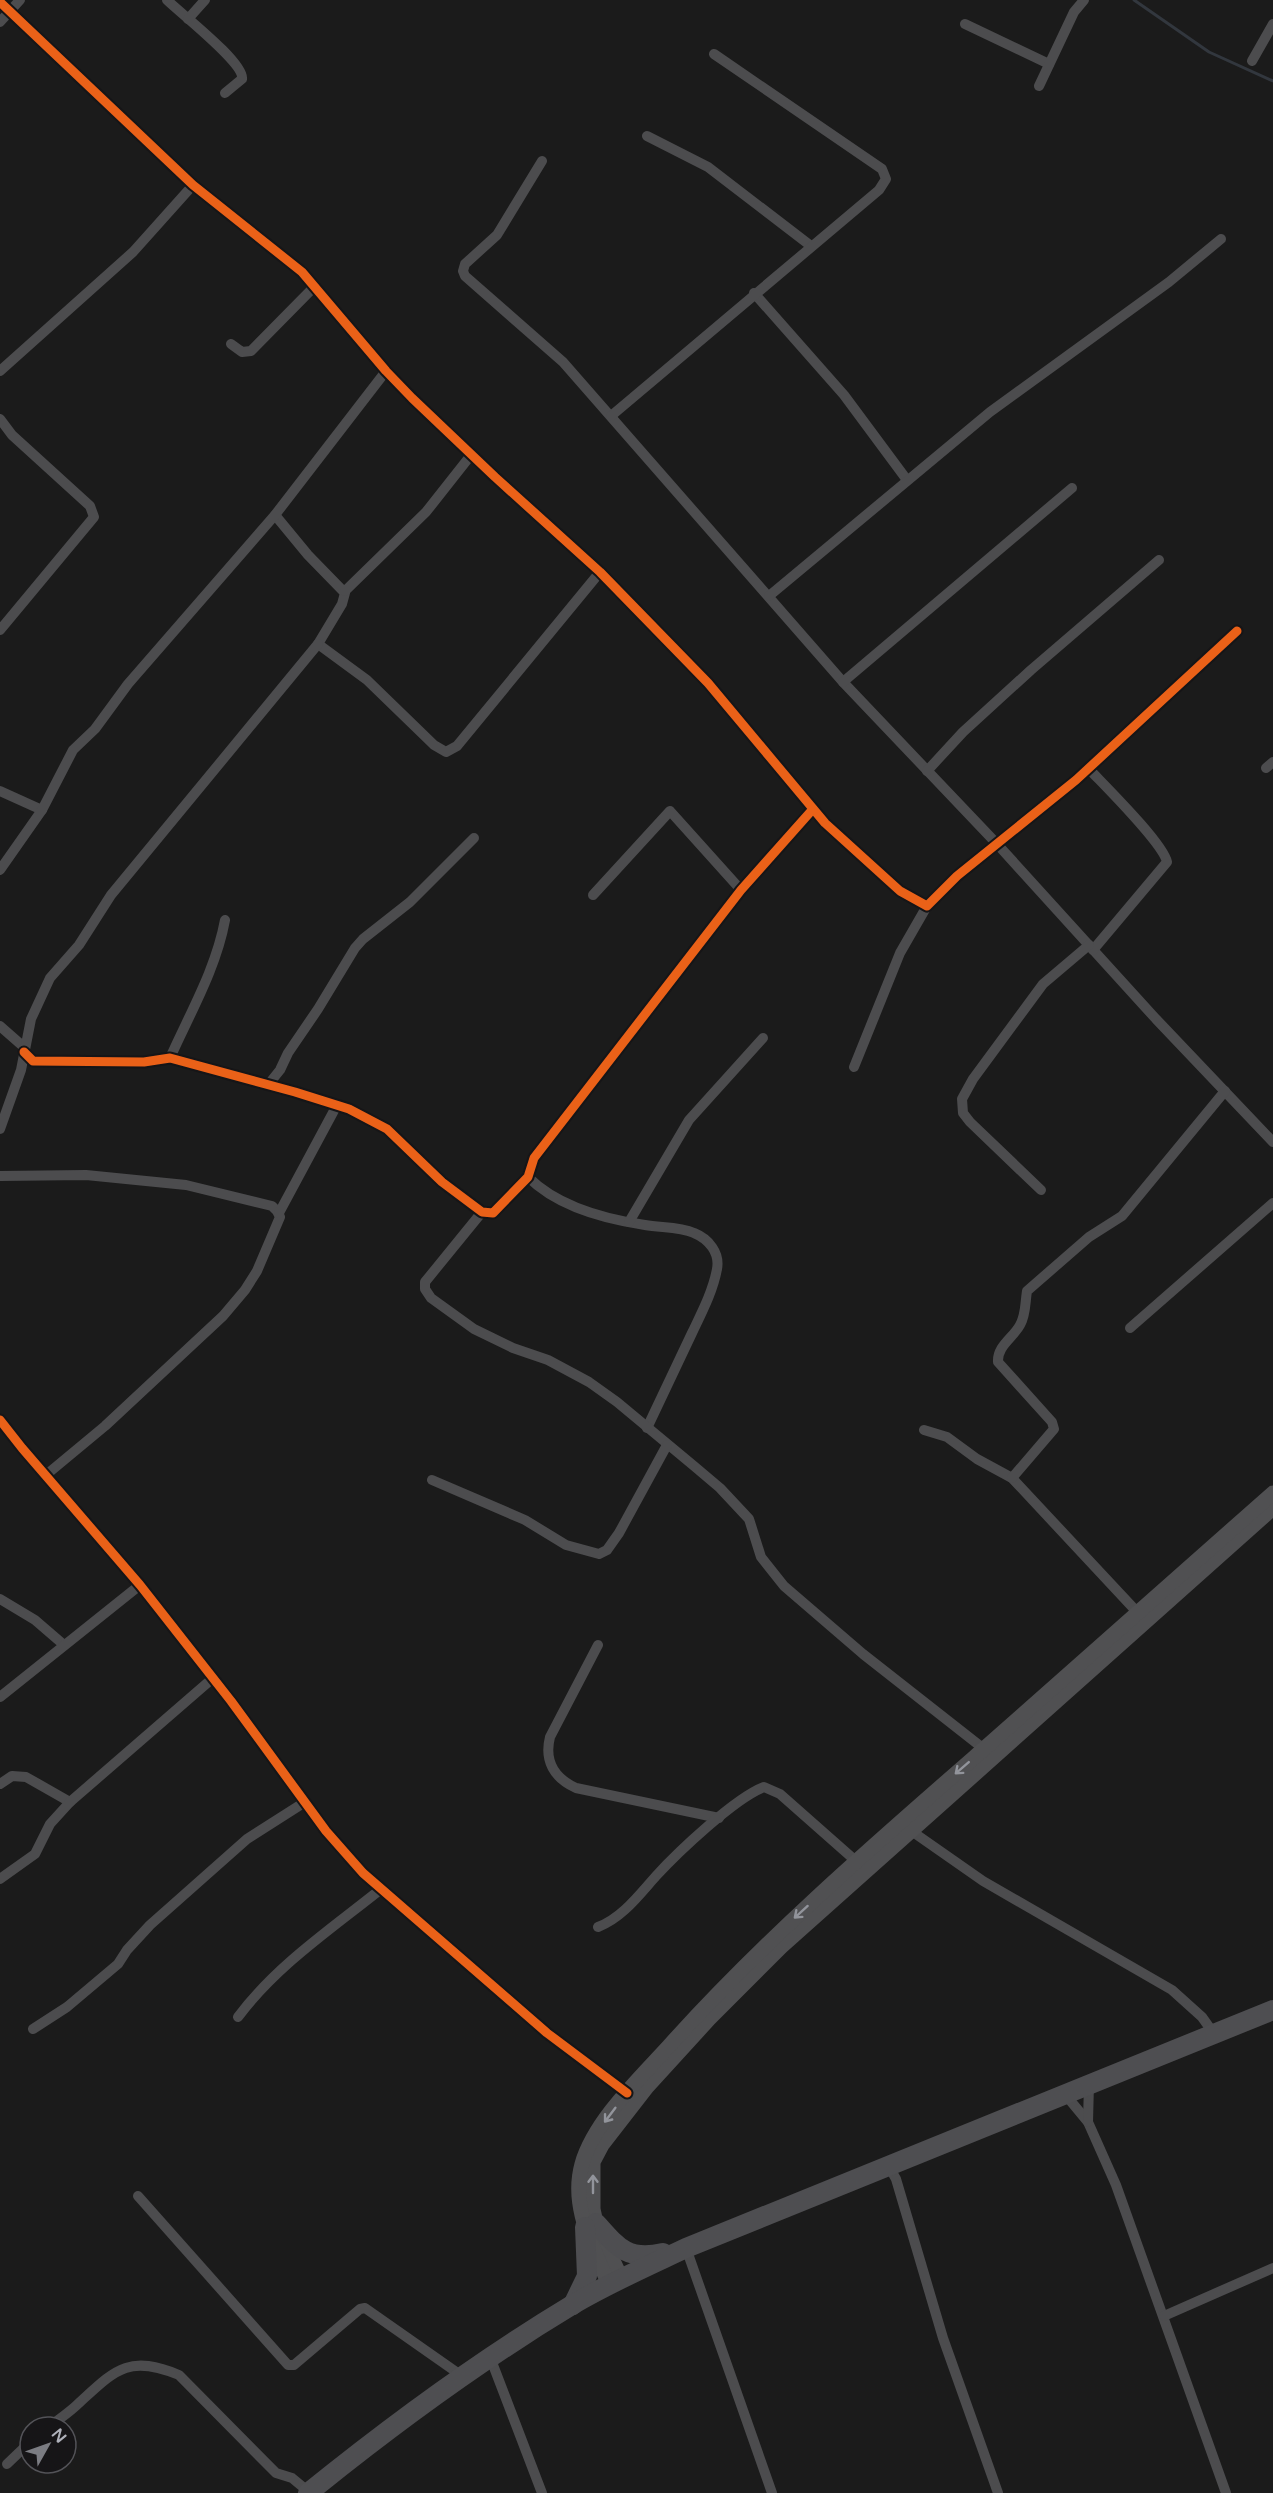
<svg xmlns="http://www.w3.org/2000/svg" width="1273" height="2493" font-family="'Varela Round',sans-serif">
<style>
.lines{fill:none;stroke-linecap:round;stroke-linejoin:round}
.stream{stroke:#32373e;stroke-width:3}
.street{stroke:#4c4c4e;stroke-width:10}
.secondary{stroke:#505052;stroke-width:15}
.highway{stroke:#4e4e51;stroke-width:20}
.cycleway-casing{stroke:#161517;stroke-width:13}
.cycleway{stroke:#ea6118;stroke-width:9}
.oneway{stroke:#92949b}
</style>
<rect width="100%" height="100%" fill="#1b1b1b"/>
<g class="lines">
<!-- stream -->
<polyline class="stream" points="1134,0 1209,52 1273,81"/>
<!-- street -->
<g class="street">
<path d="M 167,0 C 180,13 245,63 242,79 L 225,93"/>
<polyline points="0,2 193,185 302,272 386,371 412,398 495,477 600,572 708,683 825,823 900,891 927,906 957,876 1076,780 1237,631"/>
<polyline points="188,19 205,0"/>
<polyline points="0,22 20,0"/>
<polyline points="965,24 1049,64"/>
<polyline points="1252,61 1273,24"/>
<polyline points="1039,86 1074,12 1084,0"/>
<polyline points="647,136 708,167 811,246"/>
<polyline points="542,161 497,235 465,264 463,271 465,276 563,362 843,682 998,845 1156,1019 1273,1142"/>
<polyline points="754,293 844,395 907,480"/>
<polyline points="231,344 242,352 251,351 315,286"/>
<polyline points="0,371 133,252 193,185"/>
<polyline points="611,416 879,190 886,179 882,169 714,54"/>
<polyline points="0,419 12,435 90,506 94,517 0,630"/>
<polyline points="275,515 308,555 345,593 342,604 318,644 367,680 434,745 446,752 457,746 600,572"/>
<polyline points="345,591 426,512 471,455"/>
<polyline points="769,596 990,412 1169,282 1221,239"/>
<polyline points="843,682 1072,488"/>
<polyline points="1266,768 1273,762"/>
<path d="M 1089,769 C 1105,786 1163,843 1167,862 L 1093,950"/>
<polyline points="927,771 963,732 1031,670 1159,560"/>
<polyline points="0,791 42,810"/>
<polyline points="0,870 42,810 73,750 95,729 128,684 275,515 386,371"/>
<polyline points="593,895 670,811 741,890"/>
<polyline points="0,1026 25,1048"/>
<polyline points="24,1052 33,1061 144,1062 170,1058 295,1092 349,1109 387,1129 442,1182 482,1212 493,1213 528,1177 534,1158 741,890 813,809"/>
<path d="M 170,1058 C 190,1013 216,969 225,920"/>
<polyline points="854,1067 900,953 927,906"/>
<polyline points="268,1085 280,1070 288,1053 318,1009 355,948 363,939 410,902 474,838"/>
<polyline points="0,1129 21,1070 31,1019 50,978 79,945 111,895 318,644"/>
<polyline points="0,1176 86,1175 186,1185 272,1206 277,1211 280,1217 257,1271 245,1290 223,1316 105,1426 46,1475"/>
<path d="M 528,1177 C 558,1207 604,1219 645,1225 C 661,1228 679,1226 694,1233 C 709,1239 720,1253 717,1269 C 713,1291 702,1312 692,1333 C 677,1364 662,1396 647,1428"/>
<polyline points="1041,1190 970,1122 963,1113 962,1099 973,1079 1043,984 1089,945"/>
<polyline points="482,1212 425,1282 425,1289 431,1298 474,1329 513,1348 548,1360 589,1382 617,1402 694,1466 720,1488 749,1519 761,1557 784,1586 863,1654 984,1749"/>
<polyline points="279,1213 337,1105"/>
<polyline points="629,1222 689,1120 763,1038"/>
<polyline points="1130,1328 1273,1203"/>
<polyline points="0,1420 22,1448 140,1585 231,1701 326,1831 363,1873 547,2033 627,2093"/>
<polyline points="924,1430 947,1437 977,1459 1012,1478 1138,1613"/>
<path d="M 1012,1478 L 1054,1429 L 1052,1422 L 998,1362 C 997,1346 1013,1338 1020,1325 C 1026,1315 1025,1303 1027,1291 L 1089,1237 L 1122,1216 L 1225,1091"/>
<polyline points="432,1480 525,1520 566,1545 599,1554 607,1550 619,1533 667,1445"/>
<polyline points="0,1599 35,1620 64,1645"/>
<path d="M 598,1645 L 550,1737 C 544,1761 554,1778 576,1788 L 719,1818"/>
<polyline points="0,1697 140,1585"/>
<polyline points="0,1784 12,1776 26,1777 70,1802"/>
<polyline points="910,1830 983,1881 1172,1990 1202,2017 1214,2034"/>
<polyline points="0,1879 35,1854 50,1824 70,1802 213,1678"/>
<path d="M 598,1927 C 622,1918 639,1895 656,1876 C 678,1852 735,1798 764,1787 L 780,1794 L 857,1862"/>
<path d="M 238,2017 C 276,1966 331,1929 381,1889"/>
<polyline points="33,2029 67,2007 118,1964 127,1950 150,1925 247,1839 305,1802"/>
<polyline points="1064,2093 1088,2122 1116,2185 1226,2493"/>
<polyline points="1088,2122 1089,2083"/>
<polyline points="888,2165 896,2179 943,2338 998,2493"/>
<polyline points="138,2196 288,2365 294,2365 360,2309 365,2308 462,2376"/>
<polyline points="686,2248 772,2493"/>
<polyline points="1164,2316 1273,2268"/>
<polyline points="490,2357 542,2493"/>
<path d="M 49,2427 C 59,2419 70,2412 79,2403 C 115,2370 128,2354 179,2375 L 276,2473 L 292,2478 L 309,2492"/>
<polyline points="7,2464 30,2442"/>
</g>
<!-- secondary -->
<g class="secondary">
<polyline points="621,2278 596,2223 593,2209 593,2162 602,2145 647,2087 709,2019 781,1947 1273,1508"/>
<path d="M 609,2285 C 593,2246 570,2207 582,2164 C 594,2121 640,2078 669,2046 C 766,1938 876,1843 985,1748 C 1081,1663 1177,1578 1273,1493"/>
</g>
<!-- highway -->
<g class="highway">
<path d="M 596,2223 C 618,2248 628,2261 663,2253"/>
<polyline points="573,2305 587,2276 585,2227"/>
<path d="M 308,2493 C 392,2425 479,2361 572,2305 C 609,2283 648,2266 686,2248 L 1273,2010"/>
</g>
<defs>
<g id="cycleway">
<polyline points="0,2 193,185 302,272 386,371 412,398 495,477 600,572 708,683 825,823 900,891 927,906 957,876 1076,780 1237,631"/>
<polyline points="24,1052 33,1061 144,1062 170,1058 295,1092 349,1109 387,1129 442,1182 482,1212 493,1213 528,1177 534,1158 741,890 813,809"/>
<polyline points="0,1420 22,1448 140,1585 231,1701 326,1831 363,1873 547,2033 627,2093"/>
</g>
</defs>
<!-- cycleway casing -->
<use href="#cycleway" class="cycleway-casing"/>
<!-- cycleway -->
<use href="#cycleway" class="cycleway"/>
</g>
<!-- one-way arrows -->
<defs><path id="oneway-shaft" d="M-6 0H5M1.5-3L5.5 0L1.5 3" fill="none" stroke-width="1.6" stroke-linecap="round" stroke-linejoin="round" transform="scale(1.5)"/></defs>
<g class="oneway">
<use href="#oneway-shaft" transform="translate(962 1768) rotate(139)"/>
<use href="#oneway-shaft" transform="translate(801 1912) rotate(138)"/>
<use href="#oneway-shaft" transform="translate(610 2115) rotate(127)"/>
<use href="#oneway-shaft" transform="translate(593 2184) rotate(-90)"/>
</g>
<!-- north arrow -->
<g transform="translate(48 2445) rotate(50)"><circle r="28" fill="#161517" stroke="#535358" stroke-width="1.5"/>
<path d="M0-4.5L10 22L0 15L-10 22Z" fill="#7b7c82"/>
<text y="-9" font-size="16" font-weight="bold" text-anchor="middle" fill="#afb1ba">N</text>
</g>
</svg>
